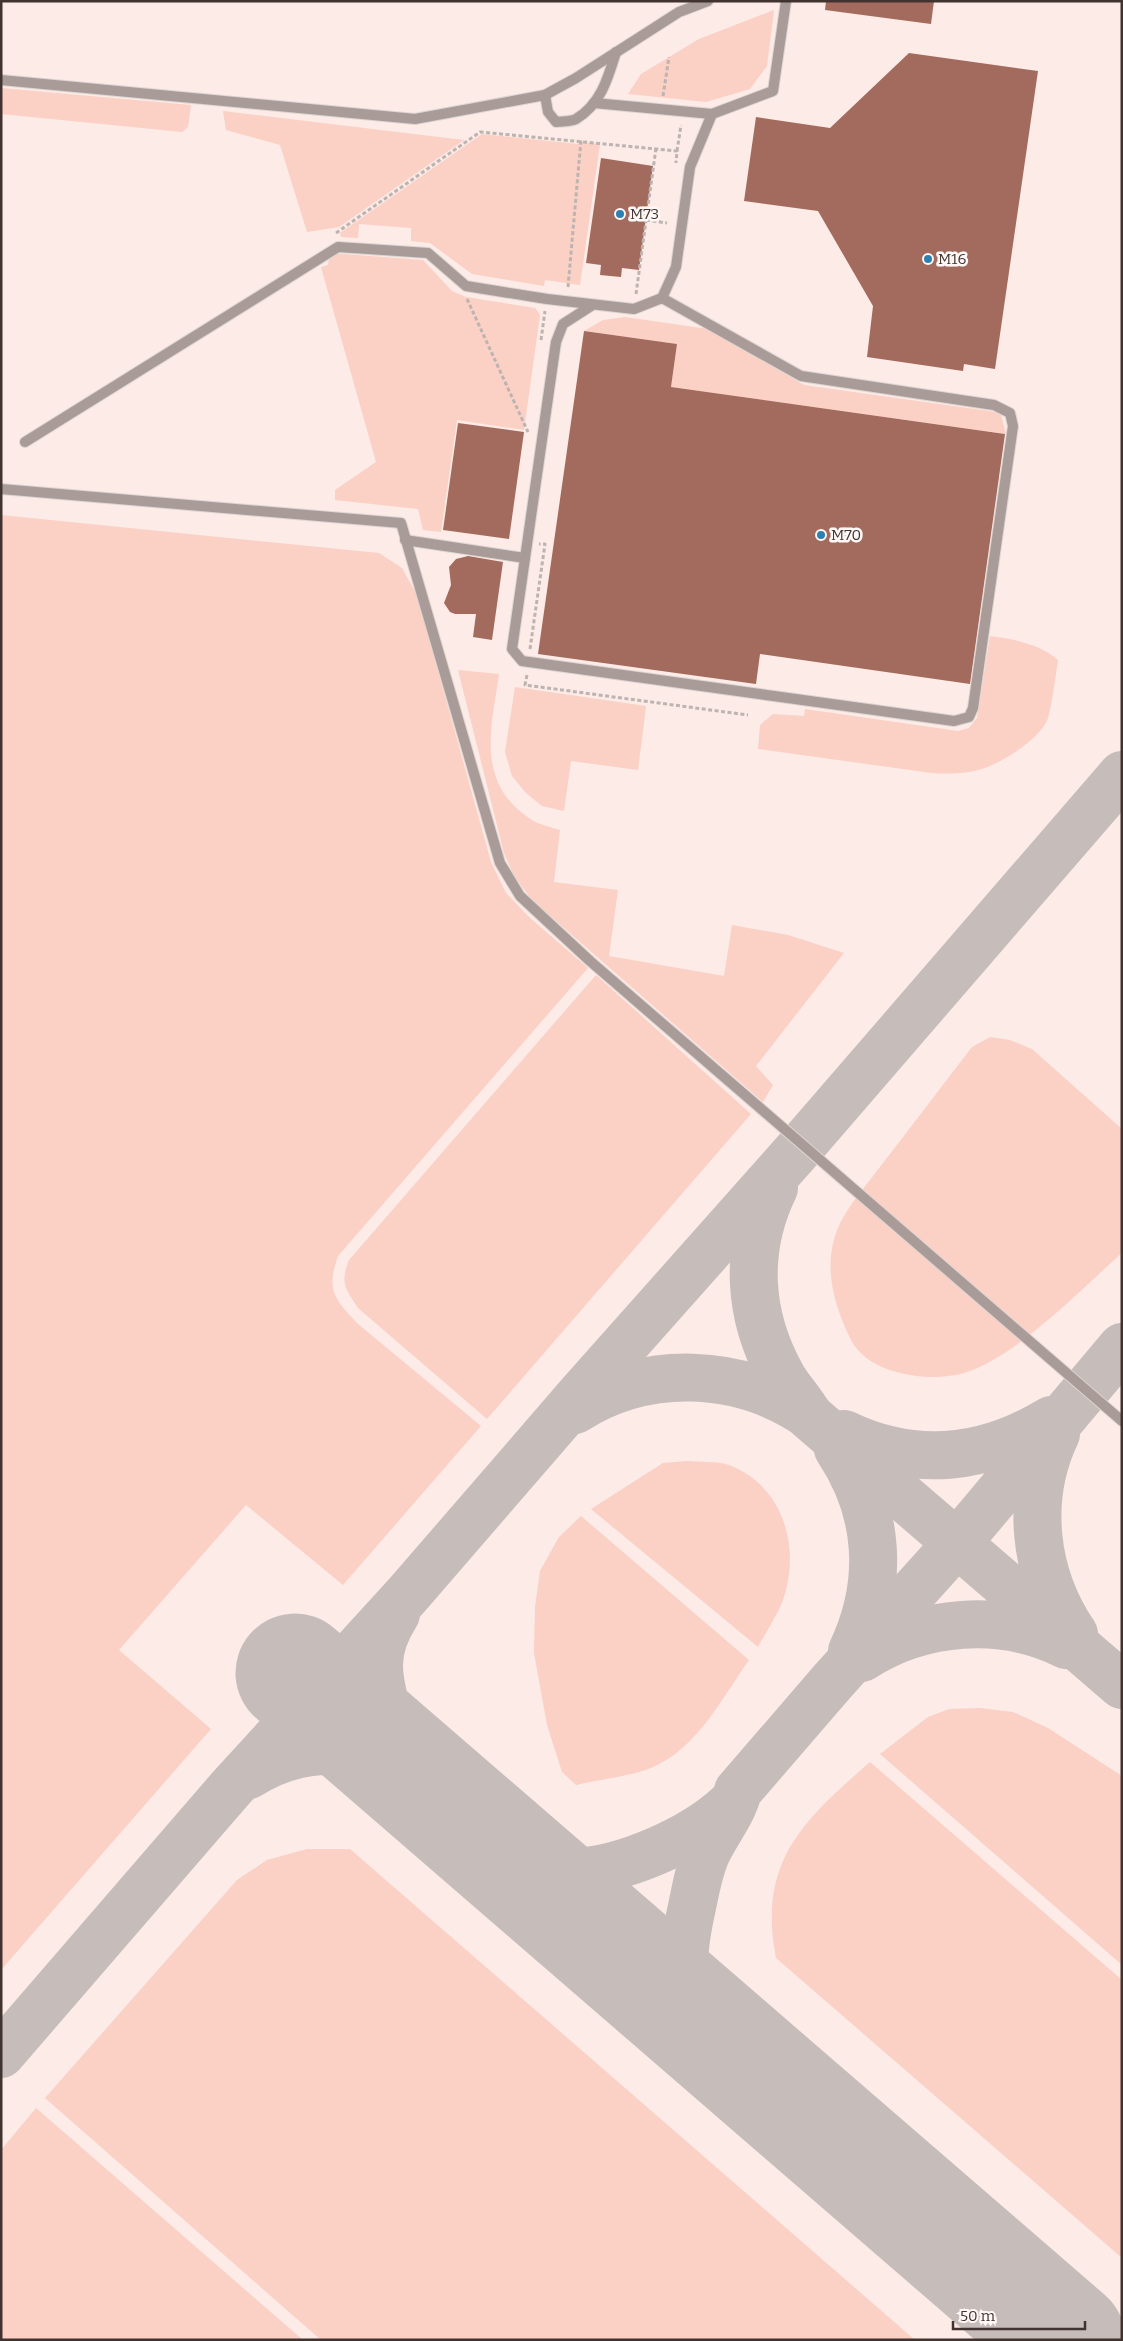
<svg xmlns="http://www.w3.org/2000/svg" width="1123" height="2341" font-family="Bitter,serif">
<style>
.built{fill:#fcebe6}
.green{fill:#fbd0c5}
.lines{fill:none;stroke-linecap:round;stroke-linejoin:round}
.taxiway{stroke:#c6bdbb;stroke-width:48}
.runway{stroke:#c6bdbb;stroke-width:119}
.building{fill:#a36b5d}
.lane-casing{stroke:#ddd5d2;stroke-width:12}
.path{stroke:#bdb4b1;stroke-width:3;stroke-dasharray:4 2.5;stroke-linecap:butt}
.lane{stroke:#a99b97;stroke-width:10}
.poi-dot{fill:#2c81b1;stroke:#fff8f6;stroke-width:2}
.labels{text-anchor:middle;stroke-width:5;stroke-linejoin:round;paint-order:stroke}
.poi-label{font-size:15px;fill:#403330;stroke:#fff8f6;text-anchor:start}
</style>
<rect width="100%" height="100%" fill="#fff8f6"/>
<!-- built -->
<rect class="built" x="1" y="1" width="1121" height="2339"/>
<!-- green -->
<g class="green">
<polygon points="774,10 767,66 750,89 706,102 628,94 641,74 699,39"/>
<polygon points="1,88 191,105 188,127 182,132 1,114"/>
<polygon points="223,111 464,140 339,227 307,232 280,145 226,130"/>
<polygon points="482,134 578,144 579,142 600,144 580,285 545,280 544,286 472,274 430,243 411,241 411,228 359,224 358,238 341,237 340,233"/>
<polygon points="330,253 423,260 452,291 466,297 535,308 540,315 524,430 457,420 441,532 423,530 418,509 335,500 335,490 376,462 321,267 328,265"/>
<polygon points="625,317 708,329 804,385 996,412 1001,415 1006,434 671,387 677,344 584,331 603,320"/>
<path d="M 1,515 L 379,553 L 402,568 L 417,595 L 491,862 L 506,893 L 530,918 L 588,968 L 338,1256 C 326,1290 334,1299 358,1324 L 481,1426 L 343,1585 L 246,1505 L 119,1650 L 211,1729 L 1,1970 Z"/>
<path d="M 990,636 C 1013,639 1040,644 1058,660 C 1055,679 1053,699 1048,718 C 1041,739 999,765 978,770 C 963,774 947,774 932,773 L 758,749 L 760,725 L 773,714 L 804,716 L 805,709 L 958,731 L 969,728 L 977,718 Z"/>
<path d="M 458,670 L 499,674 C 491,729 475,784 532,820 C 540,825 551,827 560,830 L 554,882 L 618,890 L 609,956 L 724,976 L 732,925 L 788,935 L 844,953 L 756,1066 L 773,1085 L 763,1102 L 532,900 L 514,876 L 504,853 Z"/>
<polygon points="515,687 646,706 638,770 571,761 564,811 542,806 526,793 512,776 505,752"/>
<path d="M 596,975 L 751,1114 L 487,1419 L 358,1308 C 345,1288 340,1283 349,1260 Z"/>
<path d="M 990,1037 L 1010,1040 L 1032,1049 L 1122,1129 L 1122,1253 C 1081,1289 1009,1365 956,1375 C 937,1378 919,1378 901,1373 C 879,1368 860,1358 850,1338 C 835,1307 824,1271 835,1236 C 843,1211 865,1187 880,1167 C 911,1127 941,1087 972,1047 Z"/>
<path d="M 687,1461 C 700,1462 717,1461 729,1465 C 784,1486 801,1548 783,1600 C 777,1616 766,1632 758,1647 L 591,1509 L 663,1463 Z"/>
<path d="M 581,1516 L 749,1660 C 722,1698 697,1749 651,1768 C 627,1777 601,1779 576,1785 L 562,1772 L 547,1725 L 534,1653 L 535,1607 L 540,1571 L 559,1537 Z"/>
<polygon points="980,1708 1013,1712 1048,1728 1122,1776 1122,1965 880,1754 928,1717 949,1709"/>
<path d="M 870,1762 L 1122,1980 L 1122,2258 L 776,1958 C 757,1861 804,1820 870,1762 Z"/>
<polygon points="307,1849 350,1849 915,2340 321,2340 45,2098 237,1880 267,1860"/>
<polygon points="36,2108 303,2340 1,2340 1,2150"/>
</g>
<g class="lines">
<!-- taxiway -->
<g class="taxiway">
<path d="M 774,1188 C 744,1250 748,1315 781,1375 C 789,1390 801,1401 809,1416 L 1122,1685"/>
<path d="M 575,1410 C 647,1364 739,1368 809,1415"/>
<path d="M 844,1434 C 915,1468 985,1460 1051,1420"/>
<path d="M 1056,1434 C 1025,1499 1034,1575 1074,1634"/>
<path d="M 838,1449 C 880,1512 884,1583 852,1651"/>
<path d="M 396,1614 C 387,1628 379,1647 379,1665 C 379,1694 400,1759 418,1782"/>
<path d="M 862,1658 C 922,1619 1002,1613 1066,1645"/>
<path d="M 249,1775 C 303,1741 367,1743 418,1782"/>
<path d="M 502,1853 C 523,1864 548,1872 572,1872 C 622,1871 692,1840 729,1806"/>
<path d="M 714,2035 C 676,1995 681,1956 692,1907 C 696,1888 699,1869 707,1852 C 717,1831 733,1812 738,1791 L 832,1682 L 958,1542 L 1122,1347"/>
<polyline points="1,2054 230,1789 408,1594 581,1394 797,1151 1122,775"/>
</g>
<!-- runway -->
<polyline class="runway" points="295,1673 1066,2340"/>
</g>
<!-- building -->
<g class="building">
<polygon points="826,1 934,1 931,24 825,10"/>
<polygon points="909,53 1038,71 995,369 964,364 963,371 867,357 873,306 818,211 744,201 756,117 830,128"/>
<polygon points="601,158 653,166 639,270 622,268 621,277 600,275 601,265 586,263"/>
<polygon points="584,331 677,344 671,387 1005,434 970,684 760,654 756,684 538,654"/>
<polygon points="458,423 524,432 509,539 443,530"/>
<polygon points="468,556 503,562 492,640 473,637 476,614 455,614 450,612 444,603 451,585 449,567 456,559"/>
</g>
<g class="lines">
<defs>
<g id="lane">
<polyline points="1,80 415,119 545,95 576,78 679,12 708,1"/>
<path d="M 545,95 L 548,112 L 556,122 C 562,121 571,122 576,119 C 601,104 608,78 616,52"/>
<polyline points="594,103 712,114 773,91 786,1"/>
<polyline points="591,306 563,324 556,342 512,649 522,661 954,721 969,717 973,708 1013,426 1010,413 994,405 801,376 662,298"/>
<polyline points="25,442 338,247 428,253 466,286 547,299 634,309 662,298 676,267 690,167 712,114"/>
<polyline points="1,489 401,523 500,863 520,896 590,961 1122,1421"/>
<polyline points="405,540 525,558"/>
</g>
</defs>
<!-- lane casing -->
<use href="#lane" class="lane-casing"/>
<!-- path -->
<g class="path">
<polyline points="663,96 669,57"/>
<polyline points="677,151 681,125"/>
<polyline points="646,220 667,223"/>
<polyline points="336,233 480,132 677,151 676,163"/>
<polyline points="568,287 581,140"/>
<polyline points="636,294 656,148"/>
<polyline points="467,299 528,432"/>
<polyline points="541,340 545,311"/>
<polyline points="530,649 545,544 539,544"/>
<polyline points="527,675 525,685 748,715"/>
</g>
<!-- lane -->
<use href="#lane" class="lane"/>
</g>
<!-- markers -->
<g class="poi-dot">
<circle cx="620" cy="214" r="5"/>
<circle cx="928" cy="259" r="5"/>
<circle cx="821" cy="535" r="5"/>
</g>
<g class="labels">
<!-- poi labels -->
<g class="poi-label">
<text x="630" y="219">M73</text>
<text x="938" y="264">M16</text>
<text x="831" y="540">M70</text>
</g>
</g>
<!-- border -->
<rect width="1123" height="2341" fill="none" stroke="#403330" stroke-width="5"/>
<!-- scale -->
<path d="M953 2321v8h132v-8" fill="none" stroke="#403330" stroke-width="2.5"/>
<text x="960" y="2321" font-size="15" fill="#403330" stroke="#fff8f6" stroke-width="4" paint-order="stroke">50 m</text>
</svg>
